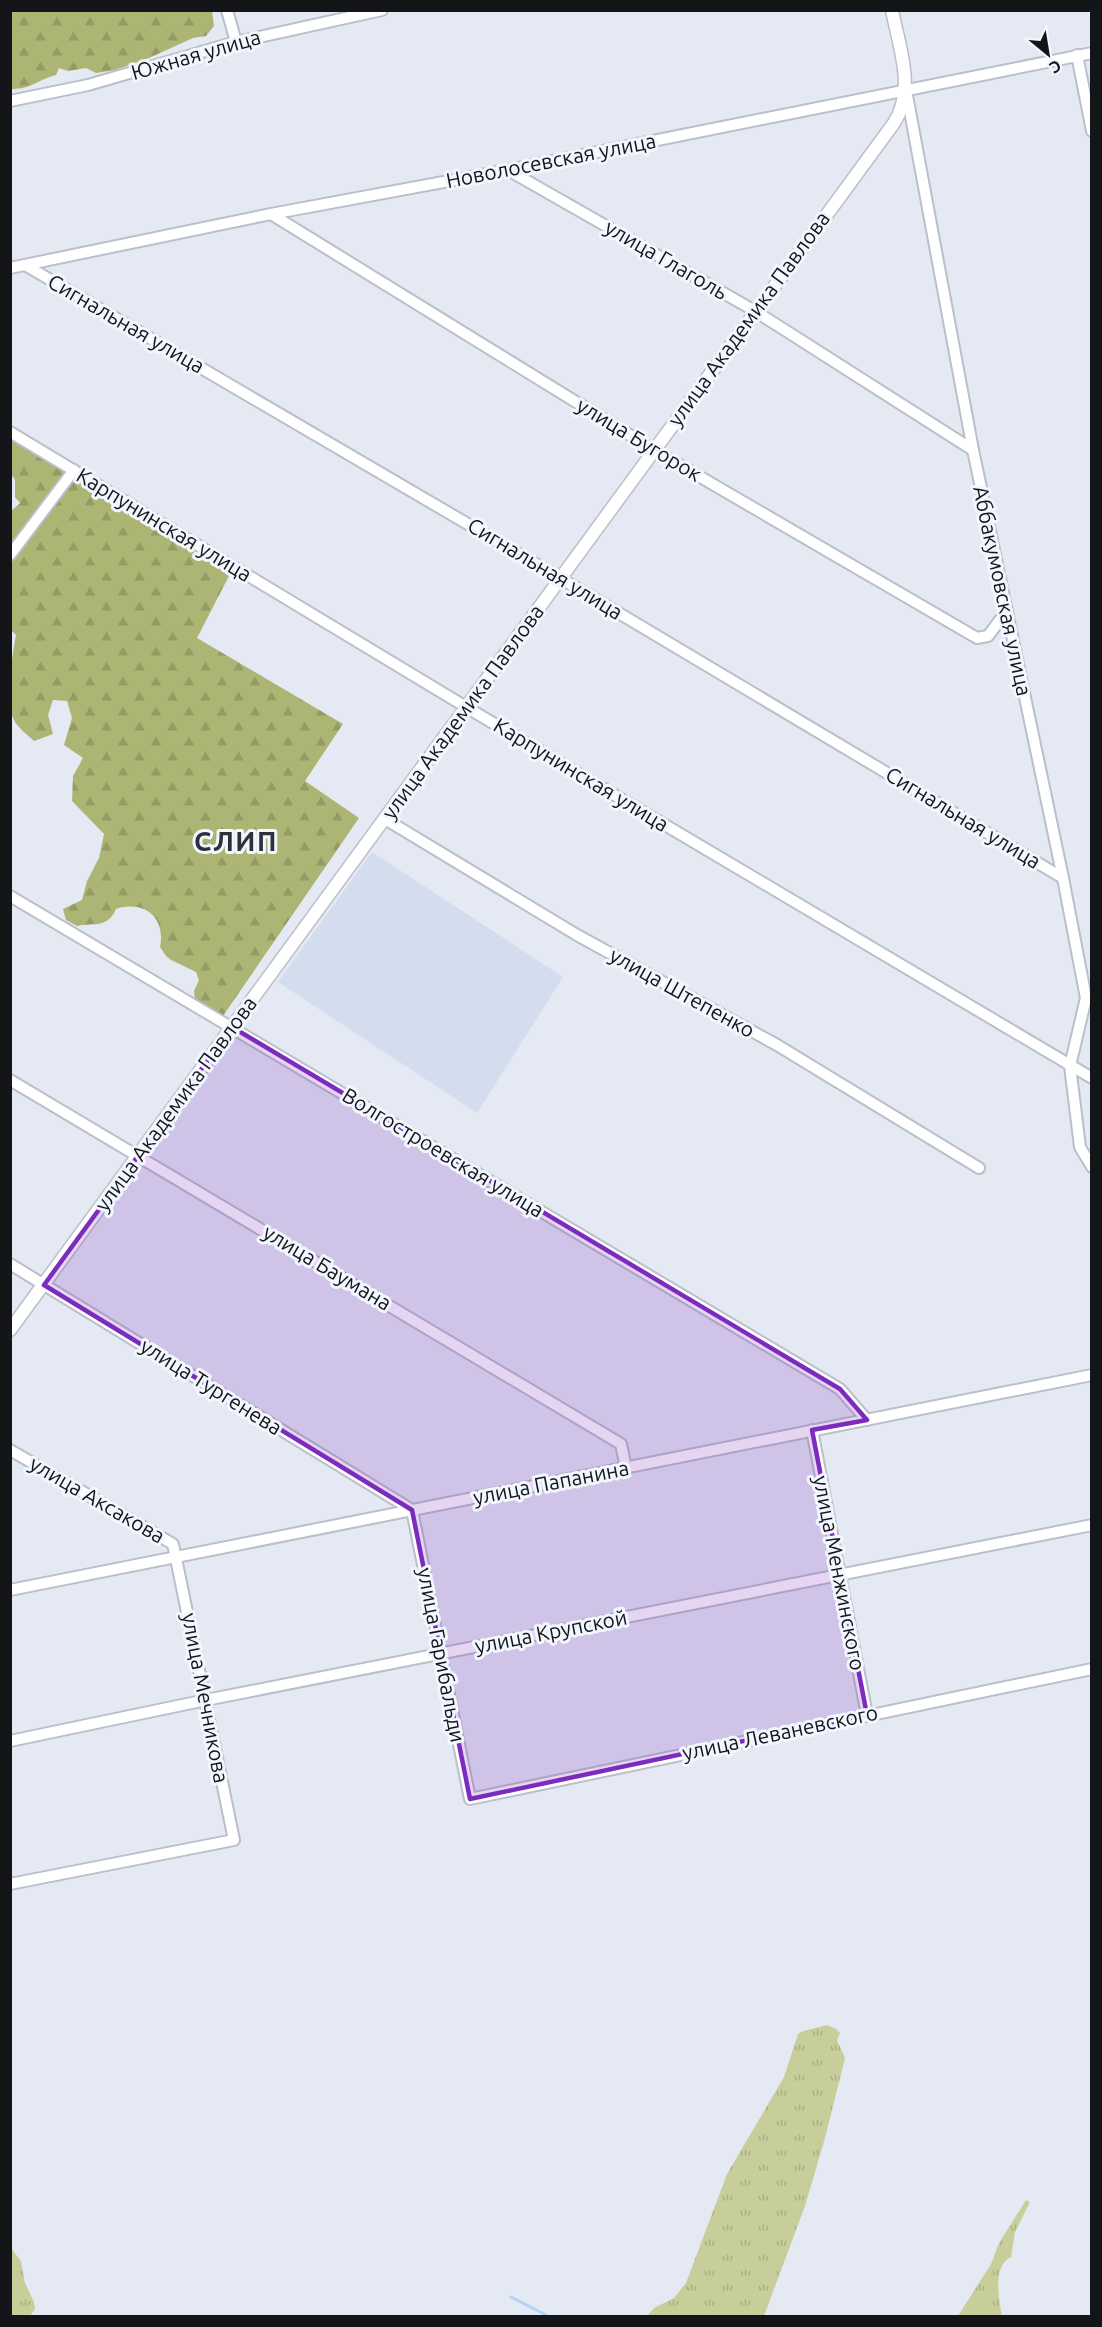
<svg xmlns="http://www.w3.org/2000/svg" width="1102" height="2327" font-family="Ubuntu,sans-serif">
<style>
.built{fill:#d4ddee}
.grass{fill:url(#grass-tufts)}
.forest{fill:url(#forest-firs)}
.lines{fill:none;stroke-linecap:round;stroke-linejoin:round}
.stream{stroke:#b3d3fd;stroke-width:3}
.minor-casing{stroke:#babfc9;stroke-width:14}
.tertiary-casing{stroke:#babfc9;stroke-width:15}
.minor{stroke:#fff;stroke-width:10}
.tertiary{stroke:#fff;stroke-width:12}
.marked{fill:#7b2cbf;fill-opacity:0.2;stroke:#7b2cbf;stroke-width:4.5;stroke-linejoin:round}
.labels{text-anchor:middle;stroke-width:6;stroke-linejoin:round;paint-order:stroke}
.street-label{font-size:21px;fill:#131518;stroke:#f2f6fe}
.district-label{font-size:27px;font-weight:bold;letter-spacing:1.5px;fill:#2d3139;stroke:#f2f6fe}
</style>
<defs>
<pattern id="grass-tufts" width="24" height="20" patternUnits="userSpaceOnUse" patternTransform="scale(1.5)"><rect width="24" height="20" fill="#c7ce9a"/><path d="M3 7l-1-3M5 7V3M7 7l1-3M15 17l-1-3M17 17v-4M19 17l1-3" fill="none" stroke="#aab084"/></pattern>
<pattern id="forest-firs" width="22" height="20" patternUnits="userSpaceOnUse" patternTransform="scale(1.5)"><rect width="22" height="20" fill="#adb575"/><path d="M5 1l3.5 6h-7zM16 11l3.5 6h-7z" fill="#949b64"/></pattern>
</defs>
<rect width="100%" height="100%" fill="#e4e9f3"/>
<!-- built -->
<polygon class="built" points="372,852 563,977 477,1113 278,982"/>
<!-- grass -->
<g class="grass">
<polygon points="827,2025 836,2029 840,2033 837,2040 845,2058 825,2138 805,2206 764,2316 647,2316 654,2308 674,2298 686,2283 727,2174 784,2077 798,2034 803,2031"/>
<path d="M 1026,2200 L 1030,2202 L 1015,2232 L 1011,2257 C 992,2266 999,2299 1002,2316 L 958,2316 L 991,2264 L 999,2243 Z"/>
<polygon points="11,2248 21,2261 25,2283 34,2302 35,2309 30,2316 11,2316"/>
</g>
<!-- forest -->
<g class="forest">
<path d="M 11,10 L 212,11 L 214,26 L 206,36 L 193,38 L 149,58 L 115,70 L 96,73 L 86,68 L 68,71 L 59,68 L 56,75 C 37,80 32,89 11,89 Z"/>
<path d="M 10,438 L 230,574 L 197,638 L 343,724 L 305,781 L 359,818 L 223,1016 L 195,999 L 194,991 L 199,980 L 196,972 L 171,960 L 166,956 L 160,947 C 166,917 144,900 116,909 C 107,929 95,922 77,926 L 66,920 L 63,909 L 82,900 L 87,881 L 99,858 L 104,834 L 72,801 L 73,776 L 83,758 L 64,745 L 72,718 L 67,701 L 53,700 L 48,715 L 53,734 L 34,741 C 27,734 18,728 14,720 C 5,702 12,655 16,635 L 10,629 L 10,512 L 20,503 L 15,497 L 15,480 L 11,474 Z"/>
</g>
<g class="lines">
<!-- stream -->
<polyline class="stream" points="511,2297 548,2316"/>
<defs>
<g id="minor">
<polyline points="227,10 236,42"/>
<polyline points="1077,55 1092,131"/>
<polyline points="906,90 973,450 1063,878 1086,998 1070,1066 1080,1147 1092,1167"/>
<polyline points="10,101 88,85 236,42 382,10"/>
<polyline points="508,170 755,311 973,450"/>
<polyline points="271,214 654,450 977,638 988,636 1006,612"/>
<polyline points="25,265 560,578 1063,878"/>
<polyline points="10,268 271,214 508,170 1092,53"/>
<polyline points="10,432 466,707 1092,1078"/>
<polyline points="10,555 74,470"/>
<polyline points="385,819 577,935 777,1045 979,1168"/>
<polyline points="10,896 840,1389 867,1420"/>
<polyline points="10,1080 621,1444 626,1468"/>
<polyline points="10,1264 412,1510 470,1799 1092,1669"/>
<polyline points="812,1430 867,1715"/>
<polyline points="10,1450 173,1544 234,1840 10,1884"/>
<polyline points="10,1590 1092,1375"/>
<polyline points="10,1741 206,1700 1092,1525"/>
</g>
<path id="tertiary" d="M 10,1330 L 894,123 C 916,89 899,47 892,10"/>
</defs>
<!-- minor casing -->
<use href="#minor" class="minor-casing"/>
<!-- tertiary casing -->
<use href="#tertiary" class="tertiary-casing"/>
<!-- minor -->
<use href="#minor" class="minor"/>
<!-- tertiary -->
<use href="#tertiary" class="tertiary"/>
</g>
<!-- marked area -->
<path class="marked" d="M 232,1027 L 840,1389 L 867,1420 L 812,1430 L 867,1715 L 470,1799 L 412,1510 L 44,1285 Z"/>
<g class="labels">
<!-- street labels -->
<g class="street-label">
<text transform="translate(196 55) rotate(-16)" y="7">Южная улица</text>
<text transform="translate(551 161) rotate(-11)" y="7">Новолосевская улица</text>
<text transform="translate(666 260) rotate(30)" y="7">улица Глаголь</text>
<text transform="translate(749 319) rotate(-54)" y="7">улица Академика Павлова</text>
<text transform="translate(126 324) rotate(30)" y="7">Сигнальная улица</text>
<text transform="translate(639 440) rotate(31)" y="7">улица Бугорок</text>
<text transform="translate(164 525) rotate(31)" y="7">Карпунинская улица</text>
<text transform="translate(545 569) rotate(31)" y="7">Сигнальная улица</text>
<text transform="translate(1002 591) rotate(78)" y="7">Аббакумовская улица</text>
<text transform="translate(463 712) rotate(-54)" y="7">улица Академика Павлова</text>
<text transform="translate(581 775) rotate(31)" y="7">Карпунинская улица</text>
<text transform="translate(963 818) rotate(31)" y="7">Сигнальная улица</text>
<text transform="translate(682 993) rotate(29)" y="7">улица Штепенко</text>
<text transform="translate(176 1104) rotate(-54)" y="7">улица Академика Павлова</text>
<text transform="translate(443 1153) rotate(31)" y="7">Волгостроевская улица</text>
<text transform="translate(327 1268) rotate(31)" y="7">улица Баумана</text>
<text transform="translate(211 1387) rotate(32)" y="7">улица Тургенева</text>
<text transform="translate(551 1483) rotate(-11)" y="7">улица Папанина</text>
<text transform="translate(97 1500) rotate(30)" y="7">улица Аксакова</text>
<text transform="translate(839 1573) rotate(79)" y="7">улица Менжинского</text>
<text transform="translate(551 1632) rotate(-11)" y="7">улица Крупской</text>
<text transform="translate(441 1655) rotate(79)" y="7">улица Гарибальди</text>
<text transform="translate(205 1698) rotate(79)" y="7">улица Мечникова</text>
<text transform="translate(780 1733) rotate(-12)" y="7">улица Леваневского</text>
</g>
<!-- district labels -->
<g class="district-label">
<text x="236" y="851">СЛИП</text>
</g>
</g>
<!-- border -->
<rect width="1102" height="2327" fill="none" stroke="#131518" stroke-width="24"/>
<!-- north arrow -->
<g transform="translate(1048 54) rotate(150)" stroke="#f2f6fe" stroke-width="4.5" paint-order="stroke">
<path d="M0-4.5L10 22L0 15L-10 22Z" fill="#131518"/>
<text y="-9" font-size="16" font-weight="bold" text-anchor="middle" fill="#131518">С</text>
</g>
</svg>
